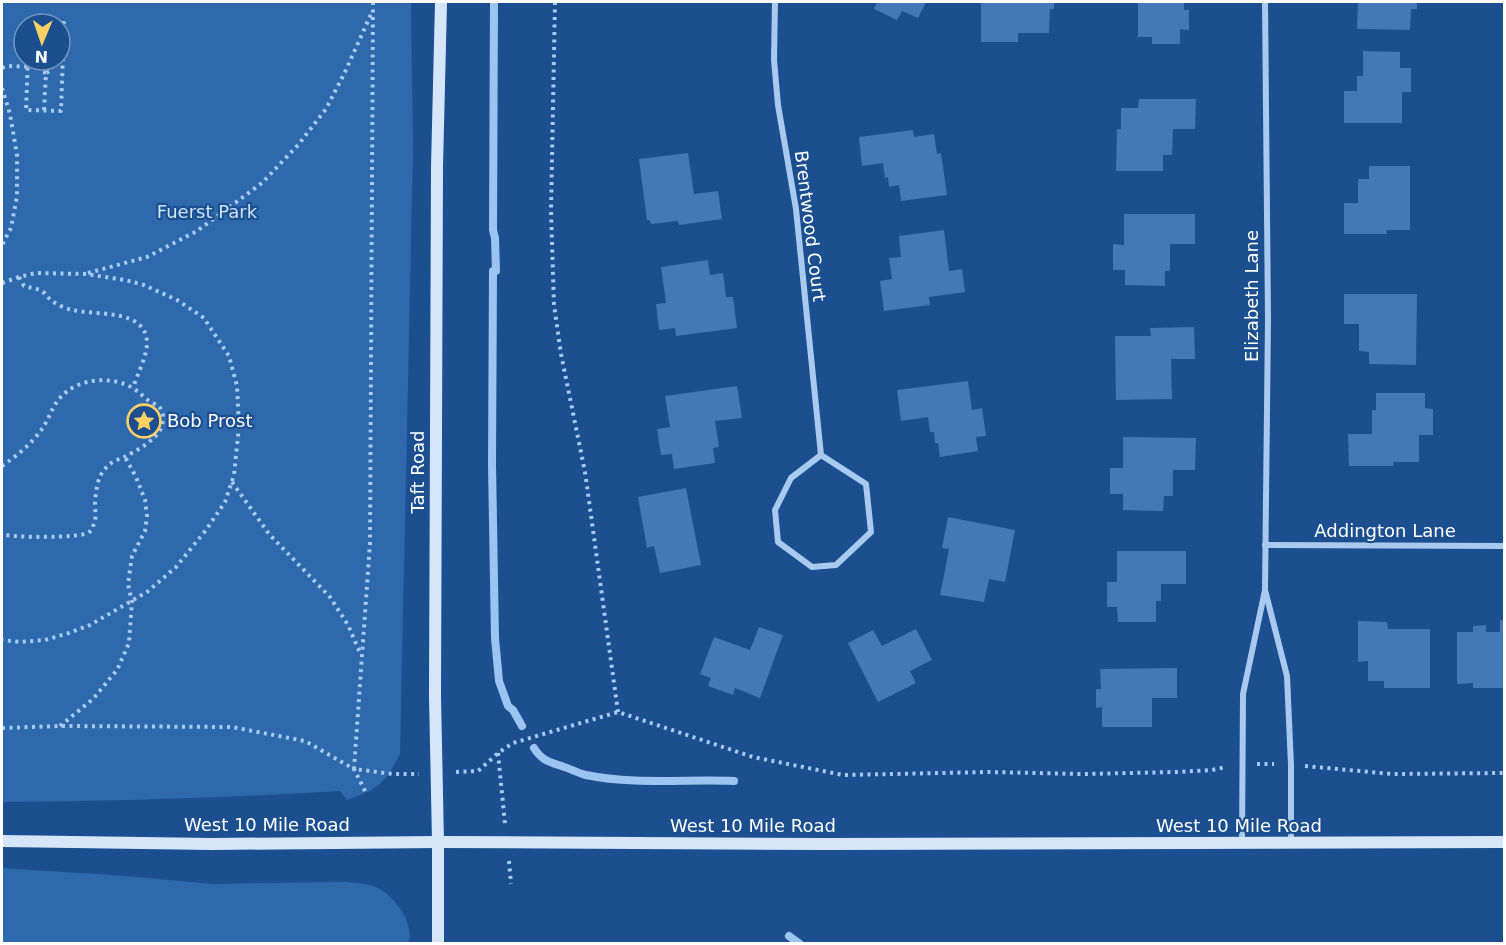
<svg xmlns="http://www.w3.org/2000/svg" width="1506" height="945" font-family="'DejaVu Sans',sans-serif">
<style>
.green{fill:#2e69ad;fill-rule:evenodd}
.lines{fill:none;stroke-linecap:round;stroke-linejoin:round}
.stream{stroke:#9cc4f0;stroke-width:8}
.building{fill:#4478b7}
.path{stroke:#a9c9ee;stroke-width:4;stroke-dasharray:3 4.5;stroke-linecap:butt}
.street{stroke:#a9c9ee;stroke-width:6}
.secondary{stroke:#d6e6fa;stroke-width:12}
.labels{text-anchor:middle;stroke-width:4.5;stroke-linejoin:round;paint-order:stroke}
.park-label{font-size:18px;fill:#cfe3fa;stroke:#1b4f8f}
.street-label{font-size:18px;fill:#fff;stroke:#1b4f8f}
.poi-label{font-size:18px;fill:#fff;stroke:#1b4f8f;text-anchor:start}
</style>
<rect width="100%" height="100%" fill="#1b4f8f"/>
<!-- green -->
<g class="green">
<path d="M 2,2 L 411,2 L 413,150 L 400,754 C 384,785 379,788 347,800 L 340,791 C 227,798 115,801 2,802 ZM 24,24 L 60,24 L 60,60 L 24,60 Z"/>
<path d="M 2,868 L 126,876 L 212,884 L 344,882 C 355,883 367,883 378,888 C 394,896 416,924 408,944 L 2,943 Z"/>
</g>
<g class="lines">
<!-- stream -->
<g class="stream">
<polyline points="494,2 493,230 495,238 496,271 493,271 492,464 495,638 499,681 508,706 513,710 522,726"/>
<path d="M 534,748 C 542,761 550,762 564,767 C 571,769 578,773 586,775 C 634,785 685,779 734,781"/>
<polyline points="789,936 800,944"/>
</g>
</g>
<!-- building -->
<g class="building">
<polygon points="877,2 926,2 918,18 902,11 897,20 874,9"/>
<polygon points="981,2 1054,2 1054,9 1050,9 1049,33 1018,33 1018,42 981,42"/>
<polygon points="1138,2 1184,2 1184,10 1189,10 1189,30 1180,29 1180,44 1152,44 1152,37 1138,37"/>
<polygon points="1358,2 1417,2 1417,9 1411,9 1410,30 1357,29"/>
<polygon points="1363,51 1400,52 1400,68 1411,68 1411,92 1402,92 1402,123 1344,123 1344,91 1357,91 1357,76 1363,76"/>
<polygon points="1139,99 1196,99 1195,129 1173,129 1172,155 1163,155 1163,171 1116,171 1117,129 1121,129 1121,108 1138,108"/>
<polygon points="913,130 914,137 934,134 937,154 941,153 947,195 901,201 899,185 889,187 888,177 885,178 883,163 862,166 859,137"/>
<polygon points="688,153 694,194 718,191 722,219 679,225 678,221 651,224 650,220 647,220 639,159"/>
<polygon points="1369,166 1410,166 1410,230 1386,230 1387,234 1344,234 1344,203 1358,203 1358,179 1369,179"/>
<polygon points="1124,214 1195,214 1195,244 1170,244 1170,271 1165,271 1165,286 1125,285 1125,270 1113,270 1113,244 1124,245"/>
<polygon points="944,230 949,271 962,269 965,292 929,297 930,305 884,311 880,281 892,279 889,258 901,257 899,236"/>
<polygon points="708,260 710,275 723,273 726,297 733,297 737,328 676,336 675,328 659,330 656,304 666,303 661,267"/>
<polygon points="1344,294 1417,294 1416,365 1369,364 1369,352 1359,351 1359,324 1344,324"/>
<polygon points="1194,327 1195,359 1171,359 1172,399 1116,400 1115,336 1151,336 1150,328"/>
<polygon points="968,381 972,410 982,408 986,436 976,437 978,451 940,457 938,443 935,443 934,432 930,432 928,417 901,421 897,390"/>
<polygon points="737,386 742,418 715,421 719,447 713,448 715,463 674,469 672,454 661,455 657,429 670,427 665,396"/>
<polygon points="1376,393 1425,393 1425,408 1433,409 1433,435 1419,435 1419,462 1393,462 1393,466 1349,466 1348,434 1372,434 1372,410 1376,410"/>
<polygon points="1123,437 1196,438 1195,470 1173,470 1173,496 1164,496 1163,511 1123,510 1123,494 1110,494 1110,468 1123,468"/>
<polygon points="686,488 701,565 660,573 654,546 647,548 638,497"/>
<polygon points="948,517 1015,530 1005,582 989,579 984,602 940,595 949,549 942,548"/>
<polygon points="1117,551 1186,551 1186,584 1161,584 1161,601 1156,601 1156,622 1118,622 1117,607 1107,607 1107,582 1117,582"/>
<polygon points="1500,620 1504,620 1504,688 1473,688 1473,683 1457,684 1457,632 1473,632 1473,626 1486,625 1486,632 1500,632"/>
<polygon points="1358,621 1387,622 1388,629 1430,629 1430,688 1384,688 1384,681 1368,681 1368,661 1358,662"/>
<polygon points="759,627 783,635 760,698 735,688 733,695 708,686 711,678 700,674 714,637 750,650"/>
<polygon points="916,629 932,660 910,671 916,683 878,702 848,643 873,630 882,646"/>
<polygon points="1177,668 1177,698 1152,698 1152,727 1102,727 1102,707 1096,708 1096,689 1101,689 1100,669"/>
</g>
<g class="lines">
<!-- path -->
<g class="path">
<polyline points="373,2 370,543 354,769 393,774 419,774"/>
<polyline points="555,2 551,211 554,305 561,354 585,472 618,712"/>
<polyline points="28,60 26,110 61,111 64,23 30,22 29,24"/>
<polyline points="2,68 7,66 39,67"/>
<polyline points="46,73 41,71 39,67 41,62 46,61"/>
<polyline points="2,88 10,114 17,155 17,196 11,228 2,245"/>
<polyline points="44,110 46,73 50,71 52,67 50,62 46,60"/>
<polyline points="88,273 147,257 197,231 262,183 298,145 326,109 345,72 372,12"/>
<path d="M 19,277 L 24,286 C 30,288 36,288 42,291 C 46,294 48,298 52,301 C 58,305 66,309 73,310 C 97,316 146,308 147,343 C 147,356 137,375 133,388"/>
<polyline points="2,283 19,277 36,273 85,274 125,280 144,285 177,300 204,318 229,356 237,386 239,426 234,475 225,502 206,530 176,567 147,592 90,625 69,633 45,640 21,642 2,640"/>
<path d="M 2,466 C 15,457 29,446 39,433 C 53,416 51,399 74,387 C 90,378 115,378 131,387 C 138,391 143,396 149,401 C 152,403 155,404 157,405 C 165,410 164,423 160,430 C 153,442 136,451 124,457 C 117,460 110,462 105,469 C 97,477 96,492 95,503 C 95,511 97,519 93,526 C 92,530 91,531 88,533 C 77,538 13,538 2,534"/>
<polyline points="232,482 269,534 330,597 348,625 361,655"/>
<polyline points="60,726 93,699 117,670 129,643 132,602 128,584 132,556 145,531 147,516 145,500 136,477 125,457"/>
<polyline points="2,728 60,726 232,727 305,741 354,769 367,795"/>
<polyline points="498,753 505,824"/>
<polyline points="1257,764 1274,764"/>
<polyline points="1305,766 1392,774 1504,773"/>
<polyline points="456,772 478,771 498,753 513,743 618,712 753,757 843,775 989,772 1083,774 1176,772 1212,770 1226,767"/>
<polyline points="509,861 511,884"/>
</g>
<!-- street -->
<g class="street">
<polyline points="775,2 774,60 778,105 796,209 821,455"/>
<polyline points="1265,2 1268,319 1265,590"/>
<polygon points="821,455 866,484 871,532 836,565 812,567 778,542 775,510 791,478"/>
<polyline points="1265,545 1504,546"/>
<polyline points="1242,843 1243,694 1265,590 1287,676 1291,765 1291,843"/>
</g>
<!-- secondary -->
<g class="secondary">
<polyline points="2,841 212,844 438,842 826,844 1504,842"/>
<polyline points="438,944 438,842 435,696 437,167 441,2"/>
</g>
</g>
<!-- icons -->
<defs>
<symbol id="sight-ring" viewBox="-11 -11 22 22"><circle r="9.5" fill="#1b4f8f" stroke="#ffd166" stroke-width="1.5"/><path d="M0-6L1.8-2.2L6-1.7L2.9 1.2L3.7 5.4L0 3.3L-3.7 5.4L-2.9 1.2L-6-1.7L-1.8-2.2Z" fill="#ffd166"/></symbol>
</defs>
<g fill-rule="evenodd">
<use href="#sight-ring" x="125" y="402" width="38" height="38"/>
</g>
<g class="labels">
<!-- park labels -->
<g class="park-label">
<text x="207" y="218">Fuerst Park</text>
</g>
<!-- street labels -->
<g class="street-label">
<text transform="translate(810 226) rotate(83)" y="6">Brentwood Court</text>
<text transform="translate(1252 296) rotate(-90)" y="6">Elizabeth Lane</text>
<text transform="translate(418 472) rotate(-90)" y="6">Taft Road</text>
<text x="1385" y="537">Addington Lane</text>
<text x="267" y="831">West 10 Mile Road</text>
<text x="753" y="832">West 10 Mile Road</text>
<text x="1239" y="832">West 10 Mile Road</text>
</g>
<!-- poi labels -->
<g class="poi-label">
<text x="167" y="427">Bob Prost</text>
</g>
</g>
<!-- border -->
<rect width="1506" height="945" fill="none" stroke="#ffffff" stroke-width="6"/>
<!-- north arrow -->
<g transform="translate(42 42) rotate(182)"><circle r="28" fill="#1b4f8f" stroke="#7695bc" stroke-width="1.5"/>
<path d="M0-4.5L10 22L0 15L-10 22Z" fill="#ffd166"/>
<text y="-9" font-size="16" font-weight="bold" text-anchor="middle" fill="#ffffff">N</text>
</g>
</svg>
